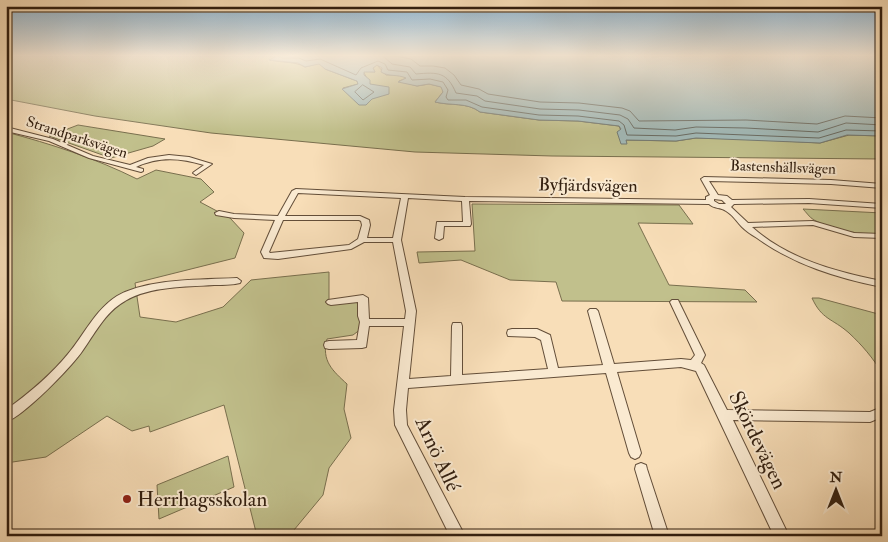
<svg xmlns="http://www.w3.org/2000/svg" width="888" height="542" font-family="'IM FELL Double Pica',serif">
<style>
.green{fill:#c1c08c;stroke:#796f4e}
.water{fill:#a2bab9;stroke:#757c75}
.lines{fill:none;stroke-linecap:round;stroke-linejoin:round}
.shore{stroke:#6a6c64;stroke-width:1}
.minor-casing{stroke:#634e39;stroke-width:2}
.minor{fill:#faead1;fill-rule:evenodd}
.poi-dot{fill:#8f2418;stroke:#faead1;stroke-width:2}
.labels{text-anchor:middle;stroke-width:4;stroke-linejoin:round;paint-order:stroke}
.far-street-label{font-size:15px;fill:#311e0f;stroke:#faead1}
.street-label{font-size:18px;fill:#311e0f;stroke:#faead1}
.near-street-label{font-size:21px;fill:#311e0f;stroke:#faead1}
.near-poi-label{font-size:21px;fill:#311e0f;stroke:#faead1;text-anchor:start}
</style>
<rect width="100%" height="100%" fill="#f8deb8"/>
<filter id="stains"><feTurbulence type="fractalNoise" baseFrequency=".004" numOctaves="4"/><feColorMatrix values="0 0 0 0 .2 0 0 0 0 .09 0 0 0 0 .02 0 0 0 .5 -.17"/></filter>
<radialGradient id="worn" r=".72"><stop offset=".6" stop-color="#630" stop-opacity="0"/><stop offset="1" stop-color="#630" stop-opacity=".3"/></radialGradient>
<!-- green -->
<g class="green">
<path d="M 6,56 L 276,56 L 270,60 C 282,63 295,61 305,67 L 319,63 L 325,69 L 357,81 L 358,84 L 343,88 L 359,105 L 370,84 L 363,71 L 375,72 L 373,68 L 377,65 L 386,75 L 400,75 L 407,78 L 399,81 L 417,86 L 429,84 L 442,87 L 443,92 L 435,102 C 451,106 467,102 480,112 L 539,120 L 578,121 L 619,126 L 625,140 L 676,141 L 696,138 L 746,139 L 820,143 L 849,135 L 882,136 L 882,159 L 552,156 L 415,152 L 211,133 L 95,116 L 6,99 Z"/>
<polygon points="78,125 165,139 153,146 111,158 49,136"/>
<path d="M 6,132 C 51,144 95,158 137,179 L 156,170 L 201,179 L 214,192 L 200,202 L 230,218 L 244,233 L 235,258 L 135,283 L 140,317 L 176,322 L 223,307 L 251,280 L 329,272 L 329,303 L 353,300 L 360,304 L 361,329 L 353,335 L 327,339 C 321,361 333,371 347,384 L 344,409 L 351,438 L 329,468 L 323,495 L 289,536 L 257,536 L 224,405 L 150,432 L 149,426 L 132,431 L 107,416 L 46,457 L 6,463 Z"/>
<polygon points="472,204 679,205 693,224 638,223 669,285 745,290 757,302 562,301 556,282 510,280 461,260 419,263 417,252 475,251"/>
<path d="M 803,209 L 882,213 L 882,232 C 866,238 829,228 814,220 C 810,218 806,212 803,209 Z"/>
<path d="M 812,298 L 819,298 L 882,315 L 882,373 C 873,358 862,345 849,333 C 832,318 822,320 812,298 Z"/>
<polygon points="228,456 234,487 159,519 157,485"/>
</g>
<!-- water -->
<path class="water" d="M 276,56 L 882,56 L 882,136 L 847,135 L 820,143 L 696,138 L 676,141 L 626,140 L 627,144 L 621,144 L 617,132 L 621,129 L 619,126 L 578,121 L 539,120 L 480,112 C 467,102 451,106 435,102 L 443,92 L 441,87 L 429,84 L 417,86 L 398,82 L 406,78 C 397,74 389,77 381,72 L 382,68 L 377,65 L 373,68 L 375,72 L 364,72 L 364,75 L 370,80 L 370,84 L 389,87 L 389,94 L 372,99 L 366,105 L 359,105 L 342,89 L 358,84 L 357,81 L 325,69 L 319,64 L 305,67 L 298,63 L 269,60 Z"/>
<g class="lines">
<!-- shore -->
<g class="shore">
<polyline points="279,56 282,58 299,58 306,61 320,59 356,75 361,68 378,61 385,64 388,70 407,72 412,80 430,79 443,82 448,90 446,97 448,100 466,100 482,107 539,115 578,116 619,121 624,125 627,135 676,136 696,133 819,138 846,130 882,131"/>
<path d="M 383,56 L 392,64 L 410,67 L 416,74 C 438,72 447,72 456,93 L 477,96 L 485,101 L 540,109 L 579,110 L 620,115 L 628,119 L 634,128 L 675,130 L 696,127 L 746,128 L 818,132 L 846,123 L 882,125"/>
<polyline points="395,56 411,59 420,66 433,66 445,68 454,75 461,85 479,89 488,94 540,102 579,103 622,108 630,111 639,121 746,120 817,124 845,116 882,118"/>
<polygon points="363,85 374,92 363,100 355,92"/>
</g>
<defs>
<g id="minor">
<path d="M 6,127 L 53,139 L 93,156 L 130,165 L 148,158 L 169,155 L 189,157 L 212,164 L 196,175 L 193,173 L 194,172 L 204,165 C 181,158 159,156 136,167 L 143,169 L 143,171 L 141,172 L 89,158 L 49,141 L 6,131 Z"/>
<path d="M 704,177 L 831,180 L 882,184 L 882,188 L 831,184 L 709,181 L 718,195 L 727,196 L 732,200 L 809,199 L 882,204 L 882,208 L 809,203 L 734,204 L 731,207 L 748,223 L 813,221 L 854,233 L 882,234 L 882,238 L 854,237 L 813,225 L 752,227 C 787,259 837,272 882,281 L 882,287 C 837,278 795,265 757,238 C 752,235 746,231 742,227 C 737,222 733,215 726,211 C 721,207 714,209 709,204 L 469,201 L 471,224 L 470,226 L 444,226 L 443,238 L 439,240 L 435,238 L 437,222 L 463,222 L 462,201 L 408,198 L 401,240 L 416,311 L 409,379 L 451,376 L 452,326 L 453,323 L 461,323 L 462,326 L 462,375 L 548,369 L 541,340 L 535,337 L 508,336 L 507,333 L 508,330 L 512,329 L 537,329 L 550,335 L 558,368 L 603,365 L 588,311 L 590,309 L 596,309 L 598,311 L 614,364 L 681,359 L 691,360 L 695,355 L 670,302 L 672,300 L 678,300 L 705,355 L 701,363 L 704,365 L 727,410 L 870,412 L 882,407 L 882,417 L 870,422 L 733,420 L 789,536 L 774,536 L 696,371 L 681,367 L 617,372 L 641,453 L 639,457 L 635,459 L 631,457 L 629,453 L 606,373 L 408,388 L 406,410 L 407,425 L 465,536 L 450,536 L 395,425 L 394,410 L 404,326 L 369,326 L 366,347 L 362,348 L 329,349 L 325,348 L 324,345 L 325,342 L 329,341 L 357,340 L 360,322 L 358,316 L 358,302 L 331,305 L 328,304 L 326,302 L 328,300 L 363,295 L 368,298 L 369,319 L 405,319 L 406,311 L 393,242 L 364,242 L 351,249 L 278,259 L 264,258 L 261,252 L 275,220 L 234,218 L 216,215 L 215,213 L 219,211 L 234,214 L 278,216 L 292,191 L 296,189 L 465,197 L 706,200 L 706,197 L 710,195 L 701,179 ZM 298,193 L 401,198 L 393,238 L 367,238 L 370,225 L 369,220 L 360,216 L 285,216 ZM 714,199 L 722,200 L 726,204 L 719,204 L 714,201 ZM 283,220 L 359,220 L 361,221 L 362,225 L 358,239 L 349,245 L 270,253 L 269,252 Z"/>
<path d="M 237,278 L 241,281 L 240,283 C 232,285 222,285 214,285 C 185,287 150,286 125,301 C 105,312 94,335 81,353 C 69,369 25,415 6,422 L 6,410 C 28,394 51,375 68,354 C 84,335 95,310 117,296 C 149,278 201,280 237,278 Z"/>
<polygon points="641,463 646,465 647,469 669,536 655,536 635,469 636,465"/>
</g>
</defs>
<!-- minor casing -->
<use href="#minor" class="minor-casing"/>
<!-- minor -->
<use href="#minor" class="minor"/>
</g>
<!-- sky -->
<linearGradient id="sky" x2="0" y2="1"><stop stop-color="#8cb6d5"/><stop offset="0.42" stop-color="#fcf0df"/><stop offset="1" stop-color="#fcf0df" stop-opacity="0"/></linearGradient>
<rect width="888" height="132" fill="url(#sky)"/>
<!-- markers -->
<circle class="poi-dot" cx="127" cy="499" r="5"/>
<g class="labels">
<!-- far-street labels -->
<g class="far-street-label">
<text transform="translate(77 137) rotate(18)" y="5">Strandparksvägen</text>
<text transform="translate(783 167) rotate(2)" y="5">Bastenshällsvägen</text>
</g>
<!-- street labels -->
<g class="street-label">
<text transform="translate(588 185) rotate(1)" y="6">Byfjärdsvägen</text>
</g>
<!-- near-street labels -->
<g class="near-street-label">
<text transform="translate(758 440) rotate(64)" y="7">Skördevägen</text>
<text transform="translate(438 454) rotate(65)" y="7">Arnö Allé</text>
</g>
<!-- near-poi labels -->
<g class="near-poi-label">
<text x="137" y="506">Herrhagsskolan</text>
</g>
</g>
<!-- margin -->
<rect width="888" height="542" fill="none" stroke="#f8deb8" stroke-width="25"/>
<rect x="8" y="8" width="873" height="527" fill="none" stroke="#311e0f" stroke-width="2.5"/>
<rect x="12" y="12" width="863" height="517" fill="none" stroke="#311e0f"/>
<!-- north arrow -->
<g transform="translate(836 490)" stroke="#faead1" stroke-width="4" paint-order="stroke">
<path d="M0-4L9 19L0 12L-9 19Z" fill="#311e0f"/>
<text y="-8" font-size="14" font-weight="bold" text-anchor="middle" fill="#311e0f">N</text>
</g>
<rect width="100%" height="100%" filter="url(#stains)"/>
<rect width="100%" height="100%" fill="url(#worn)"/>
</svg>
